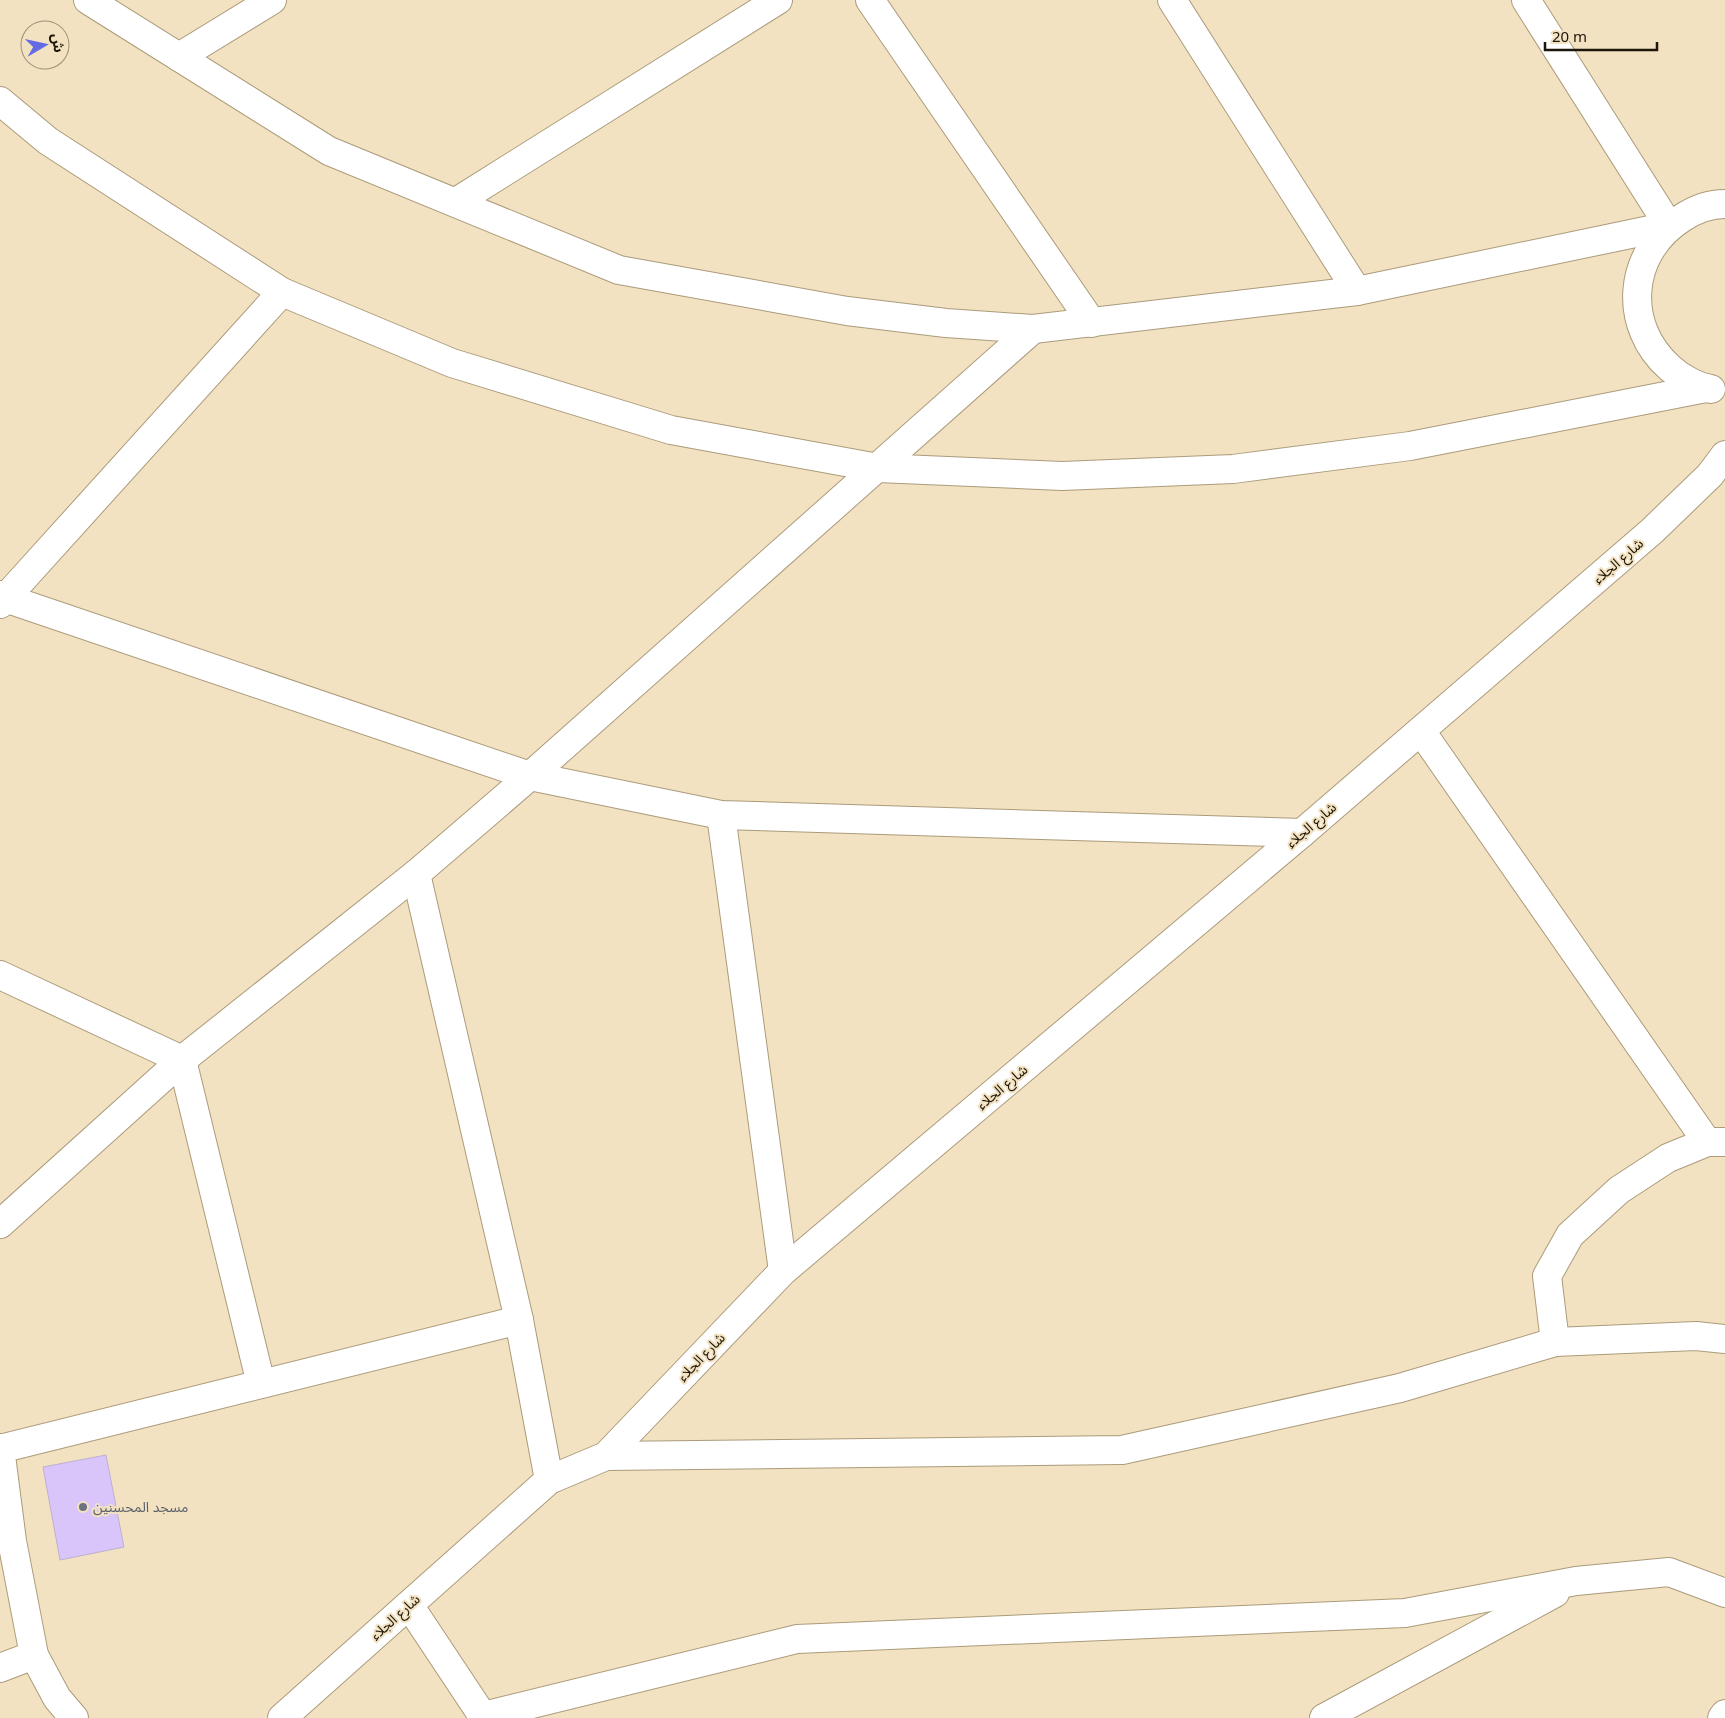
<svg xmlns="http://www.w3.org/2000/svg" width="1725" height="1718" font-family="'Noto Sans','Noto Sans Arabic',sans-serif">
<style>
.building{fill:#d9c5fa;stroke:#bcb0d1}
.lines{fill:none;stroke-linecap:round;stroke-linejoin:round}
.street-casing{stroke:#ab9b7b;stroke-width:30}
.secondary-casing{stroke:#ab9b7b;stroke-width:30}
.primary-casing{stroke:#ab9b7b;stroke-width:30}
.street{stroke:#fff;stroke-width:28}
.secondary{stroke:#fff;stroke-width:28}
.primary{stroke:#fff;stroke-width:28}
.worship-dot{fill:#6b7280;stroke:#f3e2c1;stroke-width:2}
.labels{text-anchor:middle;stroke-width:4;stroke-linejoin:round;paint-order:stroke}
.street-label{font-size:14px;fill:#1d170b;stroke:#f3e2c1}
.worship-label{font-size:14px;fill:#5b616d;stroke:#f3e2c1;text-anchor:start}
</style>
<rect width="100%" height="100%" fill="#f3e2c1"/>
<!-- building -->
<polygon class="building" points="106,1455 124,1547 60,1560 43,1467"/>
<g class="lines">
<defs>
<g id="street">
<polyline points="870,0 1092,323"/>
<polyline points="1172,0 1357,291"/>
<polyline points="1526,0 1669,226"/>
<polyline points="179,57 272,0"/>
<polyline points="456,202 778,0"/>
<polyline points="0,595 5,598 530,776 721,815 1302,833"/>
<polyline points="0,604 282,292"/>
<polyline points="1421,731 1707,1142"/>
<polyline points="721,815 783,1271"/>
<polyline points="416,874 519,1320 549,1480"/>
<polyline points="0,975 182,1060 261,1384"/>
<polyline points="1555,1342 1547,1276 1570,1235 1619,1190 1668,1158 1707,1142 1725,1142"/>
<polyline points="0,1448 12,1541 34,1655 57,1698 74,1718"/>
<polyline points="0,1449 519,1320"/>
<polyline points="606,1456 1122,1450 1400,1388 1555,1342 1696,1336 1725,1339"/>
<polyline points="409,1605 484,1718"/>
<polyline points="0,1668 34,1655"/>
<polyline points="483,1716 797,1639 1405,1613 1576,1581 1669,1572 1725,1593"/>
<polyline points="1324,1718 1555,1593"/>
<polyline points="1722,1718 1725,1714"/>
</g>
<g id="secondary">
<polyline points="0,1224 182,1060 416,874 530,776 1033,329"/>
<polyline points="282,1718 549,1480 606,1456 783,1271 1302,833 1652,531 1710,475 1725,455"/>
</g>
<g id="primary">
<polyline points="88,0 329,151 619,270 847,311 946,323 1033,329 1357,291 1669,226"/>
<polyline points="0,101 48,141 282,292 452,363 671,430 878,468 1062,476 1233,469 1410,446 1706,388"/>
<path d="M 1711,389 C 1697,387 1681,378 1670,368 C 1622,326 1627,253 1682,218 C 1694,210 1710,204 1725,204"/>
</g>
</defs>
<!-- street casing -->
<use href="#street" class="street-casing"/>
<!-- secondary casing -->
<use href="#secondary" class="secondary-casing"/>
<!-- primary casing -->
<use href="#primary" class="primary-casing"/>
<!-- street -->
<use href="#street" class="street"/>
<!-- secondary -->
<use href="#secondary" class="secondary"/>
<!-- primary -->
<use href="#primary" class="primary"/>
</g>
<!-- markers -->
<circle class="worship-dot" cx="83" cy="1507" r="5"/>
<g class="labels">
<!-- street labels -->
<g class="street-label">
<text transform="translate(1618 561) rotate(-41)" y="5">شارع الجلاء</text>
<text transform="translate(1311 825) rotate(-41)" y="5">شارع الجلاء</text>
<text transform="translate(1002 1087) rotate(-40)" y="5">شارع الجلاء</text>
<text transform="translate(701 1357) rotate(-46)" y="5">شارع الجلاء</text>
<text transform="translate(395 1617) rotate(-42)" y="5">شارع الجلاء</text>
</g>
<!-- worship labels -->
<g class="worship-label">
<text x="93" y="1512">مسجد المحسنين</text>
</g>
</g>
<!-- north arrow -->
<g transform="translate(45 45) rotate(81)"><circle r="24" fill="#f3e2c1" stroke="#9d9178"/>
<path d="M0-4L9 19L0 12L-9 19Z" fill="#646ae3"/>
<text y="-8" font-size="14" font-weight="bold" text-anchor="middle" fill="#1d170b">ش</text>
</g>
<!-- scale -->
<path d="M1545 42v8h112v-8" fill="none" stroke="#1d170b" stroke-width="2.5"/>
<text x="1552" y="42" font-size="15" fill="#1d170b" stroke="#f3e2c1" stroke-width="4" paint-order="stroke">20 m</text>
</svg>
